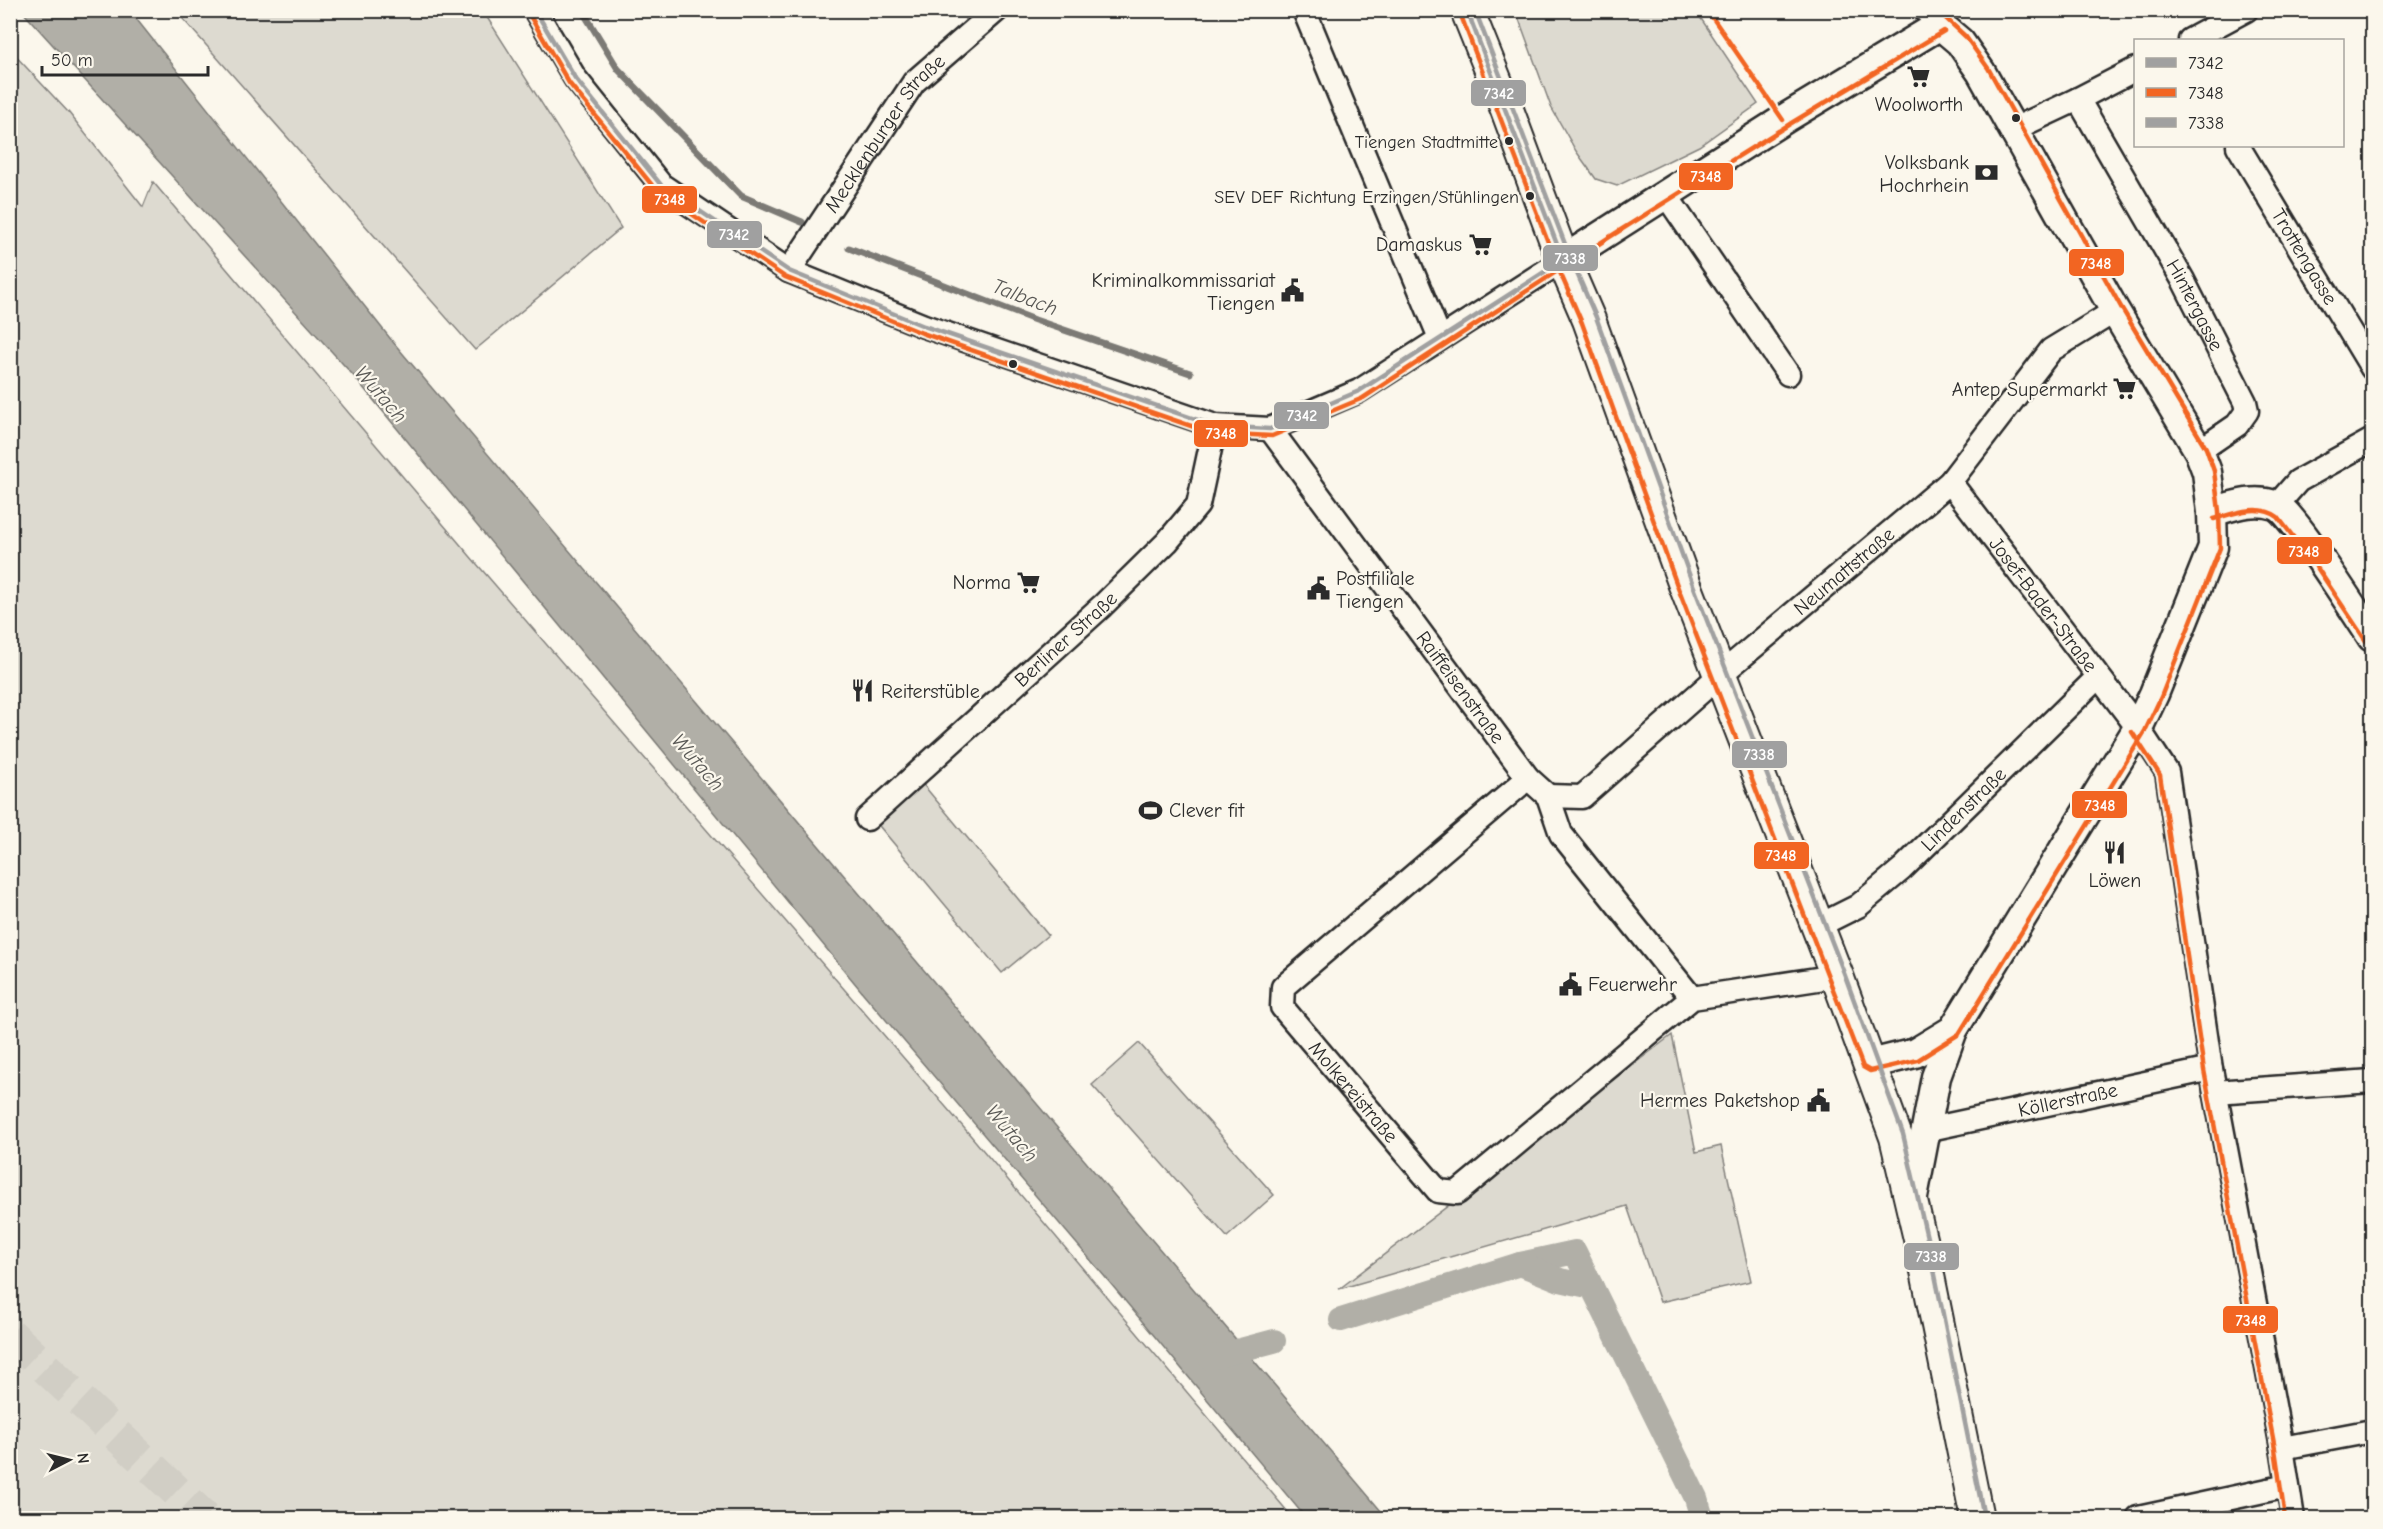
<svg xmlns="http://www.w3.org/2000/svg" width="2383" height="1529" font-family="'Comic Neue',sans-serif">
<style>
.green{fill:#dddad0;stroke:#84827e;stroke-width:1.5}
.water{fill:#b1afa7;stroke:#7b7a75;stroke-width:1.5}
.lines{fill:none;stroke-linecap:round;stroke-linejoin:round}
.stream{stroke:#7b7a75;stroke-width:7}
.canal{stroke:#b1afa7;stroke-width:24}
.trunk-tunnel{stroke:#d1cec5;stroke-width:33;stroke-dasharray:33 16;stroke-linecap:butt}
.minor-casing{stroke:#2b2b2b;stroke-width:27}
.tertiary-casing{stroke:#2b2b2b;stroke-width:33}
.secondary-casing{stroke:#2b2b2b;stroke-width:36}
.minor{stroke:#fbf7ec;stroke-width:22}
.tertiary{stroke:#fbf7ec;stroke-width:28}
.secondary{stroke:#fbf7ec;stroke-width:32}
.bus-1-casing{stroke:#fbf7ec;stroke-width:9}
.bus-2-casing{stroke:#fbf7ec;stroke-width:9}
.bus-3-casing{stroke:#fbf7ec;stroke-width:9}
.bus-1{stroke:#a0a0a0;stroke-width:4.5}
.bus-2{stroke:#f26522;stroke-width:4.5}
.bus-3{stroke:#a0a0a0;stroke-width:4.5}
.bus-dot{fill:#2b2b2b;stroke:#fbf7ec;stroke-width:2}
.labels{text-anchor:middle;stroke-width:4.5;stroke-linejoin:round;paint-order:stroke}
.bus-label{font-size:18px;fill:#2b2b2b;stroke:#fbf7ec;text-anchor:end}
.poi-label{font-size:20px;fill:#2b2b2b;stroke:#fbf7ec;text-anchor:end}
.street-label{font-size:20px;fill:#2b2b2b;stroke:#fbf7ec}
.water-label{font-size:21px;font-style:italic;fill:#5a5956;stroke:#fbf7ec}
.line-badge{stroke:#fbf7ec;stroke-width:2}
.badge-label{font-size:16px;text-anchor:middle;font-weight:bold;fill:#fff}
</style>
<rect width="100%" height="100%" fill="#fbf7ec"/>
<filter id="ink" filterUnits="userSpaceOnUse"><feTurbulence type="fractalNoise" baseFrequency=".0167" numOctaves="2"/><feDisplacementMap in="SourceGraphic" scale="12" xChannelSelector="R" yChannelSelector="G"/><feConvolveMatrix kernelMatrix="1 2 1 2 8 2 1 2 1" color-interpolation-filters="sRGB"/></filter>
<g filter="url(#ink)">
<!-- green -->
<g class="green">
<polygon points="176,11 483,11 621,228 475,350"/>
<polygon points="1516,11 1696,11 1758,104 1699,146 1617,186 1596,179 1576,151 1551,107"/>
<polygon points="11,51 69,113 143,207 153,182 470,556 971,1136 1293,1518 11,1518"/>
<polygon points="921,782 1048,935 1002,973 875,821"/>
<polygon points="1672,1035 1696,1152 1721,1146 1751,1281 1660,1302 1627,1206 1339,1289"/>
<polygon points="1139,1043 1274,1195 1227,1237 1092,1085"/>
</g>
<!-- water -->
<polygon class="water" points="22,11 130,11 393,342 1387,1518 1306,1518 1111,1284 863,993 352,374"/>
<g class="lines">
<!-- stream -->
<g class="stream">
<polyline points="582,10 618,69 741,196 802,222"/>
<polyline points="849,248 1035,320 1190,373"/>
</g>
<!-- canal -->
<g class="canal">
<polyline points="1520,1264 1575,1252 1592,1287"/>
<polyline points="1341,1320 1520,1264 1560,1280 1592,1287 1696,1498 1702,1518"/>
<polyline points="1210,1358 1274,1341"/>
</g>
<!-- trunk-tunnel -->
<polyline class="trunk-tunnel" points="10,1334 205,1518"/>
<defs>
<g id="minor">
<polyline points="535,10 575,78 661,185 789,271 924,326 1215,426 1270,429 1359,391 1563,260"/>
<polyline points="1304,10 1440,338"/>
<polyline points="1925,10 1940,25"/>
<polyline points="2190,40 2246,10"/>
<path id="s1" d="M 2078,99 L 2183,280 L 2245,402 L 2247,411 L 2237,425 L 2199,451"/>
<polyline points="2014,129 2078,99 2136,69"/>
<path id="s2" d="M 2238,146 L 2372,368"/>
<polyline points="1666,195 1788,374"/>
<path id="s3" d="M 789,271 L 914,82 L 997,10"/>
<path id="s4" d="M 1270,429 L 1528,778 L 1548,796 L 1561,834 L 1692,998"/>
<path id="s5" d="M 1950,482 L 2138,728 L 2167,772 L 2211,1069 L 2282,1448 L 2293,1518"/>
<polyline points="2277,505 2298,481 2372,440"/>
<path id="s6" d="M 1528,778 L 1283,987 L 1282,1007 L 1438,1191 L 1457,1193 L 1692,998 L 1837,976"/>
<path id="s7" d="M 1548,796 L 1582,797 L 1720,675 L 1950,482 L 2051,350 L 2115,311"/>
<path id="s8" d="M 867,819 L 1102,606 L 1167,542 L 1198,505 L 1215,426"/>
<path id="s9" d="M 1818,926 L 1858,906 L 1902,869 L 2098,677"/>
<polyline points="2215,1092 2372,1081"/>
<path id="s10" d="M 1925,1130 L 2211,1069"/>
<polyline points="2282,1448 2372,1431"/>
<polyline points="2138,1518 2287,1486"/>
</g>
<g id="tertiary">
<polyline points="1563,260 1789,116 1940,25 1960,42 1981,72 2115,311 2199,451 2207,472 2212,512 2213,547 2154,694 2138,728 1953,1030 1915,1053 1870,1064"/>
<path d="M 2212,512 C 2233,506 2252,498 2275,505 C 2291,510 2358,616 2372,637"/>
<polyline points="1912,1202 1936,1077 1953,1030"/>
</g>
<polyline id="secondary" points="1467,10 1506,107 1563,260 1589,320 1685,585 1837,976 1896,1137 1924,1256 1977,1518"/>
</defs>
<!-- minor casing -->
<use href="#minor" class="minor-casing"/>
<!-- tertiary casing -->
<use href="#tertiary" class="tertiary-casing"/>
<!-- secondary casing -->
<use href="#secondary" class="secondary-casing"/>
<!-- minor -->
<use href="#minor" class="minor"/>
<!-- tertiary -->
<use href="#tertiary" class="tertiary"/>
<!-- secondary -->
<use href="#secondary" class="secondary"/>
<defs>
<g id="bus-1">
<polyline points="535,10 575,78 661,185 789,271 924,326 1215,426 1270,429 1359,391 1563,260"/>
<polyline points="1467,10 1563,260"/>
</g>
<g id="bus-2">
<polyline points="1460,13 1556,263 1582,323 1678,588 1863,1067 1870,1071 1918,1060 1959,1034 2145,731 2161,697 2220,548 2219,511 2214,471 2206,448 2121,307 1988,68 1966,37 1937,10"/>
<polyline points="529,14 569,83 656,190 785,277 922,333 1197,428 1214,433 1272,436 1363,398 1608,238 1793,122 1944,31"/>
<polyline points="1710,14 1783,120"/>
<path d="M 2214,519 C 2234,513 2260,503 2278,517 L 2318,569 L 2366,641"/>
<polyline points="2132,732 2160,775 2204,1070 2275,1449 2285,1518"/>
</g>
<polyline id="bus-3" points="1475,10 1570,257 1596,317 1692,582 1844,973 1903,1134 1931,1255 1984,1517"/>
</defs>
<!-- bus-1 casing -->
<use href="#bus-1" class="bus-1-casing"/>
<!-- bus-2 casing -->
<use href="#bus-2" class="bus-2-casing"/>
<!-- bus-3 casing -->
<use href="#bus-3" class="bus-3-casing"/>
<!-- bus-1 -->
<use href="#bus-1" class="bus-1"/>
<!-- bus-2 -->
<use href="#bus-2" class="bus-2"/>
<!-- bus-3 -->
<use href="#bus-3" class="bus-3"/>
</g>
</g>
<!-- icons -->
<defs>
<symbol id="supermarket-bare" viewBox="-9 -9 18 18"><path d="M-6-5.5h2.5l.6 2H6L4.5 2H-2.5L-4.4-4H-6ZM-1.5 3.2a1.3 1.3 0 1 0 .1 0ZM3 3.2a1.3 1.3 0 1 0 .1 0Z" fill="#2b2b2b" stroke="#fbf7ec" stroke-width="2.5" paint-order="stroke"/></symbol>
<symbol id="bank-bare" viewBox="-9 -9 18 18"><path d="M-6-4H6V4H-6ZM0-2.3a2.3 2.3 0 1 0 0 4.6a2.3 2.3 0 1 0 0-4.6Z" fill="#2b2b2b" stroke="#fbf7ec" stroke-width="2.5" paint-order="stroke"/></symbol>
<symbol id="civic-bare" viewBox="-9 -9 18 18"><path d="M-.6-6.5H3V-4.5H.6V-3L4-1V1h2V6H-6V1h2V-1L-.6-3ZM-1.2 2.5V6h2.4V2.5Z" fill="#2b2b2b" stroke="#fbf7ec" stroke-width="2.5" paint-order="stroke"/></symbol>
<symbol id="restaurant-bare" viewBox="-9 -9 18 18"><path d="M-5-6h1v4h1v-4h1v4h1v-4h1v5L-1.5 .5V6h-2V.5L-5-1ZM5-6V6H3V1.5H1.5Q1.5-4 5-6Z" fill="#2b2b2b" stroke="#fbf7ec" stroke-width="2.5" paint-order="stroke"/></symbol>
<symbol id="stadium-bare" viewBox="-9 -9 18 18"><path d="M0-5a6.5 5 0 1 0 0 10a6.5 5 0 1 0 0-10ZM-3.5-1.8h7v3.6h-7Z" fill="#2b2b2b" stroke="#fbf7ec" stroke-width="2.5" paint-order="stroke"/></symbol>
</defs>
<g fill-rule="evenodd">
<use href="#supermarket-bare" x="1902" y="60" width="33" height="33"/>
<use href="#bank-bare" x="1970" y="156" width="33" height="33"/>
<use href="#supermarket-bare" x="1464" y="228" width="33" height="33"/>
<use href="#civic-bare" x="1276" y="274" width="33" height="33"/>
<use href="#supermarket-bare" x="2108" y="372" width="33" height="33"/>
<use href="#supermarket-bare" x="1012" y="566" width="33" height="33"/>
<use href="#civic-bare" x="1302" y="572" width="33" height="33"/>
<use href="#restaurant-bare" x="846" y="674" width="33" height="33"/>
<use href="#stadium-bare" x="1134" y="794" width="33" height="33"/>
<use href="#restaurant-bare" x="2098" y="836" width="33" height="33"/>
<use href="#civic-bare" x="1554" y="968" width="33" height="33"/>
<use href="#civic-bare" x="1802" y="1084" width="33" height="33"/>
</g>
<!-- markers -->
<g class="bus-dot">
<circle cx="2016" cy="118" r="5"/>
<circle cx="1509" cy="141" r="5"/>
<circle cx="1530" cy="196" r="5"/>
<circle cx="1013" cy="364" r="5"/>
</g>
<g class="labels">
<!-- bus labels -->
<g class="bus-label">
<text x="1498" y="148">Tiengen Stadtmitte</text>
<text x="1519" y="203">SEV DEF Richtung Erzingen/Stühlingen</text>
</g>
<!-- poi labels -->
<g class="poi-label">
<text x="1919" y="111" text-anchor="middle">Woolworth</text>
<text x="1969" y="169">Volksbank<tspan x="1969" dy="23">Hochrhein</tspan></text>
<text x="1462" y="251">Damaskus</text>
<text x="1275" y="287">Kriminalkommissariat<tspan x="1275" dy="23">Tiengen</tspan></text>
<text x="2107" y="396">Antep Supermarkt</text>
<text x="1336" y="585" text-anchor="start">Postfiliale<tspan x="1336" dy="23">Tiengen</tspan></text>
<text x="1011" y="589">Norma</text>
<text x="881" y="698" text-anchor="start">Reiterstüble</text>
<text x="1169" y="817" text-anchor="start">Clever fit</text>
<text x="2115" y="887" text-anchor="middle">Löwen</text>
<text x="1588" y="991" text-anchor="start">Feuerwehr</text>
<text x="1800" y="1107">Hermes Paketshop</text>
</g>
<!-- street labels -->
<g class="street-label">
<text dy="7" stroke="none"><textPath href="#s3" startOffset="168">Mecklenburger Straße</textPath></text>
<text dy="7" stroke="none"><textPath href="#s2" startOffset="129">Trottengasse</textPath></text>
<text dy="7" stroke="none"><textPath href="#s1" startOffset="237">Hintergasse</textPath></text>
<text dy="7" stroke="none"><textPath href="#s7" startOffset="380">Neumattstraße</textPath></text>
<text dy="7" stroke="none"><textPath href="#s5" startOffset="154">Josef-Bader-Straße</textPath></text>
<text dy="7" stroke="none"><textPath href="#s8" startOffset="268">Berliner Straße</textPath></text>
<text dy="7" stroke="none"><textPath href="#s4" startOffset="321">Raiffeisenstraße</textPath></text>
<text dy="7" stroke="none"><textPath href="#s9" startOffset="188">Lindenstraße</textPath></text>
<text dy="7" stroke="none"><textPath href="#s6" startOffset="453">Molkereistraße</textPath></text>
<text dy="7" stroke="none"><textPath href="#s10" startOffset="146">Köllerstraße</textPath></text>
</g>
<!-- water labels -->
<g class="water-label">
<text transform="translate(1025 297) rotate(21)" y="7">Talbach</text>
<text transform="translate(381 394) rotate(49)" y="7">Wutach</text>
<text transform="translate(698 762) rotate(49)" y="7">Wutach</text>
<text transform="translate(1012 1133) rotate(50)" y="7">Wutach</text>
</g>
</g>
<g class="line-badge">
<rect x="1470" y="79" width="57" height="28" rx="6" fill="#a0a0a0"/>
<rect x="1678" y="162" width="56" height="29" rx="6" fill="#f26522"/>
<rect x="641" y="185" width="57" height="29" rx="6" fill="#f26522"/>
<rect x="706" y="220" width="57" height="29" rx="6" fill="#a0a0a0"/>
<rect x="1542" y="244" width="57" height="28" rx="6" fill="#a0a0a0"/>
<rect x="2068" y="248" width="57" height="29" rx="6" fill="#f26522"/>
<rect x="1273" y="401" width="57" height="29" rx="6" fill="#a0a0a0"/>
<rect x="1193" y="419" width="56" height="29" rx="6" fill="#f26522"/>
<rect x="2276" y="536" width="57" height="29" rx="6" fill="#f26522"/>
<rect x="1731" y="740" width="57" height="29" rx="6" fill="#a0a0a0"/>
<rect x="2071" y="790" width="57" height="29" rx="6" fill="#f26522"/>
<rect x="1753" y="841" width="57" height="29" rx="6" fill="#f26522"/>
<rect x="1903" y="1242" width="57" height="29" rx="6" fill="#a0a0a0"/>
<rect x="2222" y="1305" width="57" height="29" rx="6" fill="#f26522"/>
</g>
<g class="badge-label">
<text x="1499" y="99">7342</text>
<text x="1706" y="182">7348</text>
<text x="670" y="205">7348</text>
<text x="734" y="240">7342</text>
<text x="1570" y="264">7338</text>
<text x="2096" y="269">7348</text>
<text x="1302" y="421">7342</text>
<text x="1221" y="439">7348</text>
<text x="2304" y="557">7348</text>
<text x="1759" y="760">7338</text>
<text x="2100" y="811">7348</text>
<text x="1781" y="861">7348</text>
<text x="1931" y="1262">7338</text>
<text x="2251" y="1326">7348</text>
</g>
<!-- margin -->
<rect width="2383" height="1529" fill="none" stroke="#fbf7ec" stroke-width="36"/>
<rect x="18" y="18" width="2347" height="1493" fill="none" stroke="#2b2b2b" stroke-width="2" filter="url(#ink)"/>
<!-- legend -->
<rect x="2134" y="39" width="210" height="108" fill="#fbf7ec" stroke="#a8a59f" stroke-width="1.5"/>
<rect x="2146" y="58" width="30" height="9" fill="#a0a0a0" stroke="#a8a59f" stroke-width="1.5"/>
<text x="2188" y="69" font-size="18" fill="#2b2b2b">7342</text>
<rect x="2146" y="88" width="30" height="9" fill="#f26522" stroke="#a8a59f" stroke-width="1.5"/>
<text x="2188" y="99" font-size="18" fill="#2b2b2b">7348</text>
<rect x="2146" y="118" width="30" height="9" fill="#a0a0a0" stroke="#a8a59f" stroke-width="1.5"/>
<text x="2188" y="129" font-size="18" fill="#2b2b2b">7338</text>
<!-- north arrow -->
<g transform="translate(69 1460) rotate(83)" stroke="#fbf7ec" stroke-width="4.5" paint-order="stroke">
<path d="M0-4.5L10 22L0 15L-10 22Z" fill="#2b2b2b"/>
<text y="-9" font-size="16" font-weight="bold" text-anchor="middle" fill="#2b2b2b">N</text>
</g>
<!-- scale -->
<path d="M42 66v9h166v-9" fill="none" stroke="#2b2b2b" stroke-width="3"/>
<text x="51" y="66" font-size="18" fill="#2b2b2b" stroke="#fbf7ec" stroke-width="4.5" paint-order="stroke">50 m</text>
</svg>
